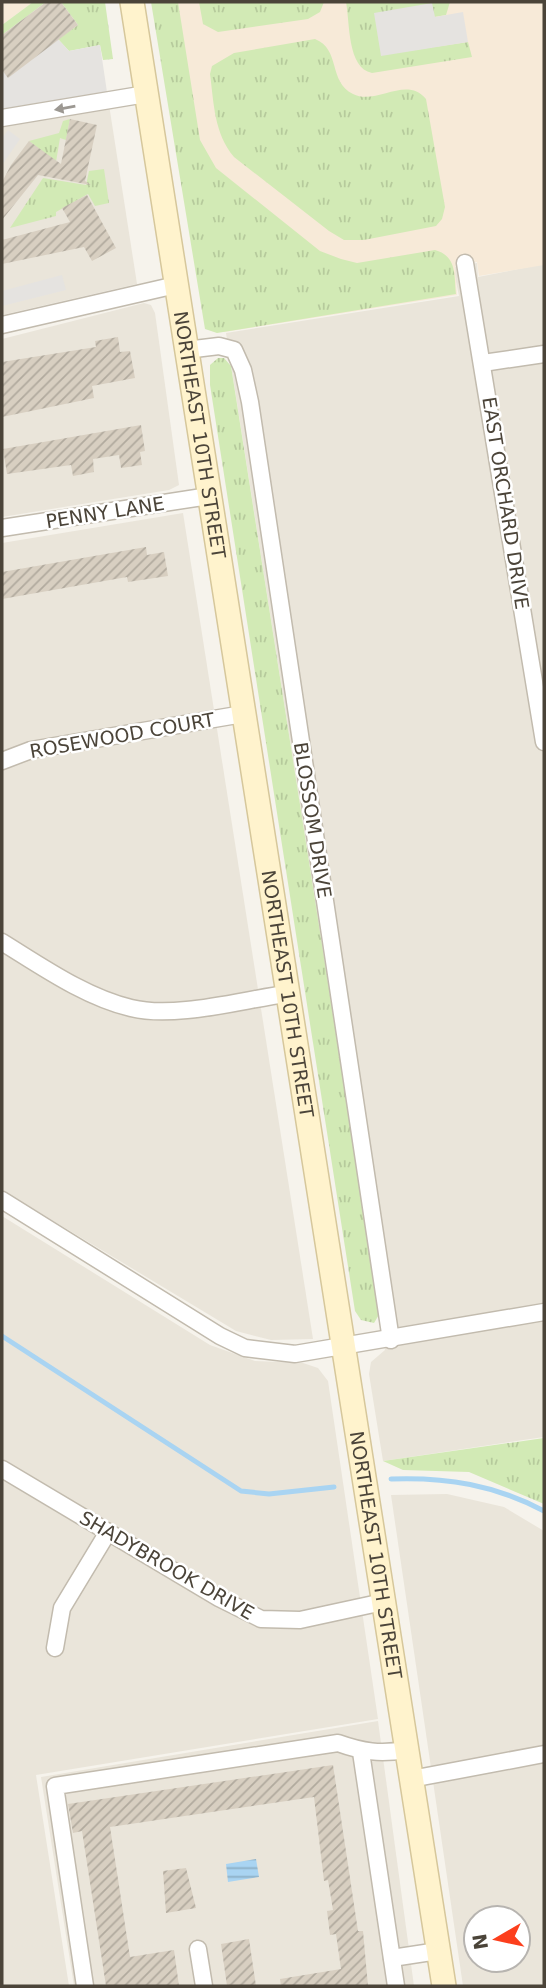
<svg xmlns="http://www.w3.org/2000/svg" width="546" height="1988" font-family="'DejaVu Sans',sans-serif">
<style>
.residential{fill:#eae5da;fill-rule:evenodd}
.commercial{fill:#f7ead8}
.grass{fill:url(#grass-tufts)}
.parking{fill:#e5e3e0}
.water{fill:url(#water-rules)}
.lines{fill:none;stroke-linecap:round;stroke-linejoin:round}
.stream{stroke:#a9d4f2;stroke-width:5}
.building{fill:url(#building-hatch)}
.street-casing{stroke:#c2bbae;stroke-width:19}
.secondary-casing{stroke:#d6c79b;stroke-width:26}
.street{stroke:#fff;stroke-width:16}
.secondary{stroke:#fff3cd;stroke-width:23}
.oneway{fill:#9c9892}
.labels{text-anchor:middle;stroke-width:5;stroke-linejoin:round;paint-order:stroke}
.street-label{font-size:19px;fill:#4b4439;stroke:#fff}
</style>
<defs>
<pattern id="grass-tufts" width="24" height="20" patternUnits="userSpaceOnUse" patternTransform="scale(1.75)"><rect width="24" height="20" fill="#d2eab5"/><path d="M3 7l-1-3M5 7V3M7 7l1-3M15 17l-1-3M17 17v-4M19 17l1-3" fill="none" stroke="#b6ca9c"/></pattern>
<pattern id="water-rules" width="6" height="5" patternUnits="userSpaceOnUse" patternTransform="scale(1.75)"><rect width="6" height="5" fill="#a9d4f2"/><path d="M0 2.5h6" fill="none" stroke="#8caec5"/></pattern>
<pattern id="building-hatch" width="6" height="6" patternUnits="userSpaceOnUse" patternTransform="scale(1.75)"><rect width="6" height="6" fill="#d8cfc1"/><path d="M-1 1l2-2M0 6l6-6M5 7l2-2" fill="none" stroke="#b1aa9e"/></pattern>
</defs>
<rect width="100%" height="100%" fill="#f6f3ec"/>
<!-- residential -->
<g class="residential">
<polygon points="107,92 137,284 2,315 2,109"/>
<polygon points="477,263 478,277 544,264 544,1437 383,1461 369,1374 371,1362 385,1350 381,1320 226,333 459,296 453,267"/>
<polygon points="144,303 151,305 155,313 179,485 169,490 2,517 2,339"/>
<polygon points="183,513 313,1339 271,1340 236,1331 2,1190 2,543"/>
<polygon points="2,1216 210,1345 255,1361 303,1363 318,1368 328,1381 378,1719 36,1775 69,1986 2,1986"/>
<path d="M 447,1494 L 504,1507 L 544,1531 L 544,1986 L 463,1986 L 391,1495 ZM 476,1918 L 518,1918 L 518,1960 L 476,1960 Z"/>
<polygon points="378,1721 414,1986 74,1986 41,1777"/>
</g>
<!-- commercial -->
<g class="commercial">
<polygon points="2,2 33,2 2,25"/>
<polygon points="172,2 544,2 544,265 479,276 477,262 455,266 457,295 224,332"/>
</g>
<!-- grass -->
<g class="grass">
<polygon points="33,2 46,2 2,35 2,25"/>
<polygon points="61,2 105,2 113,59 103,60 100,45 69,51 58,39 78,25"/>
<path d="M 151,2 L 178,2 L 200,140 L 216,168 L 320,251 L 341,259 L 357,263 L 435,250 C 457,256 454,275 456,294 L 217,333 L 205,329 Z"/>
<polygon points="199,2 324,2 320,12 308,19 218,32 203,24"/>
<path d="M 346,2 L 450,2 L 446,15 L 434,17 L 431,3 L 381,55 L 468,42 L 472,57 L 372,73 C 347,68 350,23 346,2 Z"/>
<path d="M 315,39 C 341,49 328,82 353,94 C 376,106 406,75 426,99 L 445,207 L 442,219 L 436,226 L 364,240 L 344,240 L 329,231 L 234,157 C 214,133 214,104 210,74 L 212,66 L 234,53 Z"/>
<polygon points="70,119 66,140 60,138 56,162 29,141 59,133 63,121"/>
<polygon points="104,169 109,203 95,206 88,194 56,212 56,216 10,228 43,178 86,185 89,171"/>
<polygon points="218,358 224,358 231,366 380,1313 374,1323 361,1320 355,1311 210,385 210,365"/>
<polygon points="544,1438 544,1504 469,1472 403,1470 383,1461"/>
</g>
<!-- parking -->
<g class="parking">
<polygon points="432,3 435,17 463,12 468,42 381,56 374,13"/>
<polygon points="58,39 69,51 100,45 107,92 2,109 2,70 8,77"/>
<polygon points="8,130 20,139 2,165 2,138"/>
<polygon points="62,275 66,290 2,306 2,291"/>
</g>
<!-- water -->
<polygon class="water" points="256,1859 259,1877 228,1882 226,1864"/>
<g class="lines">
<!-- stream -->
<g class="stream">
<polyline points="2,1336 241,1491 269,1494 334,1487"/>
<path d="M 391,1479 C 447,1477 495,1485 544,1511"/>
</g>
</g>
<!-- building -->
<g class="building">
<polygon points="46,2 61,2 78,25 8,78 2,70 2,35"/>
<polygon points="70,119 97,125 85,181 91,185 38,175 2,220 2,182 11,165 29,141 61,164"/>
<polygon points="87,195 116,248 92,261 84,247 2,264 2,240 70,222 62,208"/>
<polygon points="118,337 120,352 130,351 135,378 92,386 94,398 2,417 2,362 96,347 95,341"/>
<polygon points="141,425 145,451 140,452 142,465 121,468 119,455 93,459 94,472 73,476 71,465 7,474 3,449"/>
<polygon points="146,547 147,555 164,552 168,576 128,582 127,577 2,599 2,572"/>
<polygon points="333,1765 358,1931 363,1931 368,1986 281,1986 280,1979 341,1969 336,1934 330,1935 327,1911 333,1910 328,1880 324,1881 314,1797 110,1827 130,1957 174,1950 179,1986 106,1986 82,1831 73,1833 68,1804"/>
<polygon points="186,1868 196,1908 166,1913 163,1871"/>
<polygon points="249,1939 256,1986 227,1986 221,1944"/>
</g>
<g class="lines">
<defs>
<g id="street">
<polyline points="2,118 146,94"/>
<polyline points="465,263 544,742"/>
<polyline points="2,325 176,285"/>
<polyline points="186,350 219,346 234,350 243,370 250,402 391,1340"/>
<polyline points="483,363 544,354"/>
<polyline points="2,528 209,496"/>
<polyline points="2,761 31,750 243,714"/>
<path d="M 2,942 C 41,966 85,997 131,1008 C 175,1019 241,1000 286,994"/>
<polyline points="2,1200 220,1336 245,1348 295,1354 544,1312"/>
<polyline points="2,1469 219,1598 261,1619 300,1620 383,1602"/>
<polyline points="55,1648 62,1608 108,1532"/>
<polyline points="361,1752 396,1986"/>
<polyline points="411,1779 544,1754"/>
<polyline points="198,1949 204,1986"/>
<polyline points="392,1958 438,1951"/>
<path d="M 85,1986 L 55,1786 L 338,1743 C 363,1752 380,1754 406,1750"/>
</g>
<g id="secondary">
<path id="s1" d="M 132,2 L 444,1986"/>
</g>
</defs>
<!-- street casing -->
<use href="#street" class="street-casing"/>
<!-- secondary casing -->
<use href="#secondary" class="secondary-casing"/>
<!-- street -->
<use href="#street" class="street"/>
<!-- secondary -->
<use href="#secondary" class="secondary"/>
</g>
<!-- one-way arrows -->
<defs><path id="oneway-solid" d="M-6-.8H1V-3.2L6.5 0L1 3.2V.8H-6Z" transform="scale(1.75)"/></defs>
<use class="oneway" href="#oneway-solid" transform="translate(65 108) rotate(170)"/>
<g class="labels">
<!-- street labels -->
<g class="street-label">
<text dy="7" stroke="none"><textPath href="#s1" startOffset="438">NORTHEAST 10TH STREET</textPath></text>
<text transform="translate(506 503) rotate(81)" y="7">EAST ORCHARD DRIVE</text>
<text transform="translate(105 512) rotate(-9)" y="7">PENNY LANE</text>
<text transform="translate(122 735) rotate(-10)" y="7">ROSEWOOD COURT</text>
<text transform="translate(313 820) rotate(81)" y="7">BLOSSOM DRIVE</text>
<text dy="7" stroke="none"><textPath href="#s1" startOffset="1004">NORTHEAST 10TH STREET</textPath></text>
<text dy="7" stroke="none"><textPath href="#s1" startOffset="1572">NORTHEAST 10TH STREET</textPath></text>
<text transform="translate(167 1565) rotate(30)" y="7">SHADYBROOK DRIVE</text>
</g>
</g>
<!-- border -->
<rect width="546" height="1988" fill="none" stroke="#4b4439" stroke-width="7"/>
<!-- north arrow -->
<g transform="translate(497 1939) rotate(261)"><circle r="33" fill="#ffffff" stroke="#b7b4b0" stroke-width="2"/>
<path d="M0-5L12 26L0 18L-12 26Z" fill="#fc3f1d"/>
<text y="-10" font-size="19" font-weight="bold" text-anchor="middle" fill="#4b4439">N</text>
</g>
</svg>
